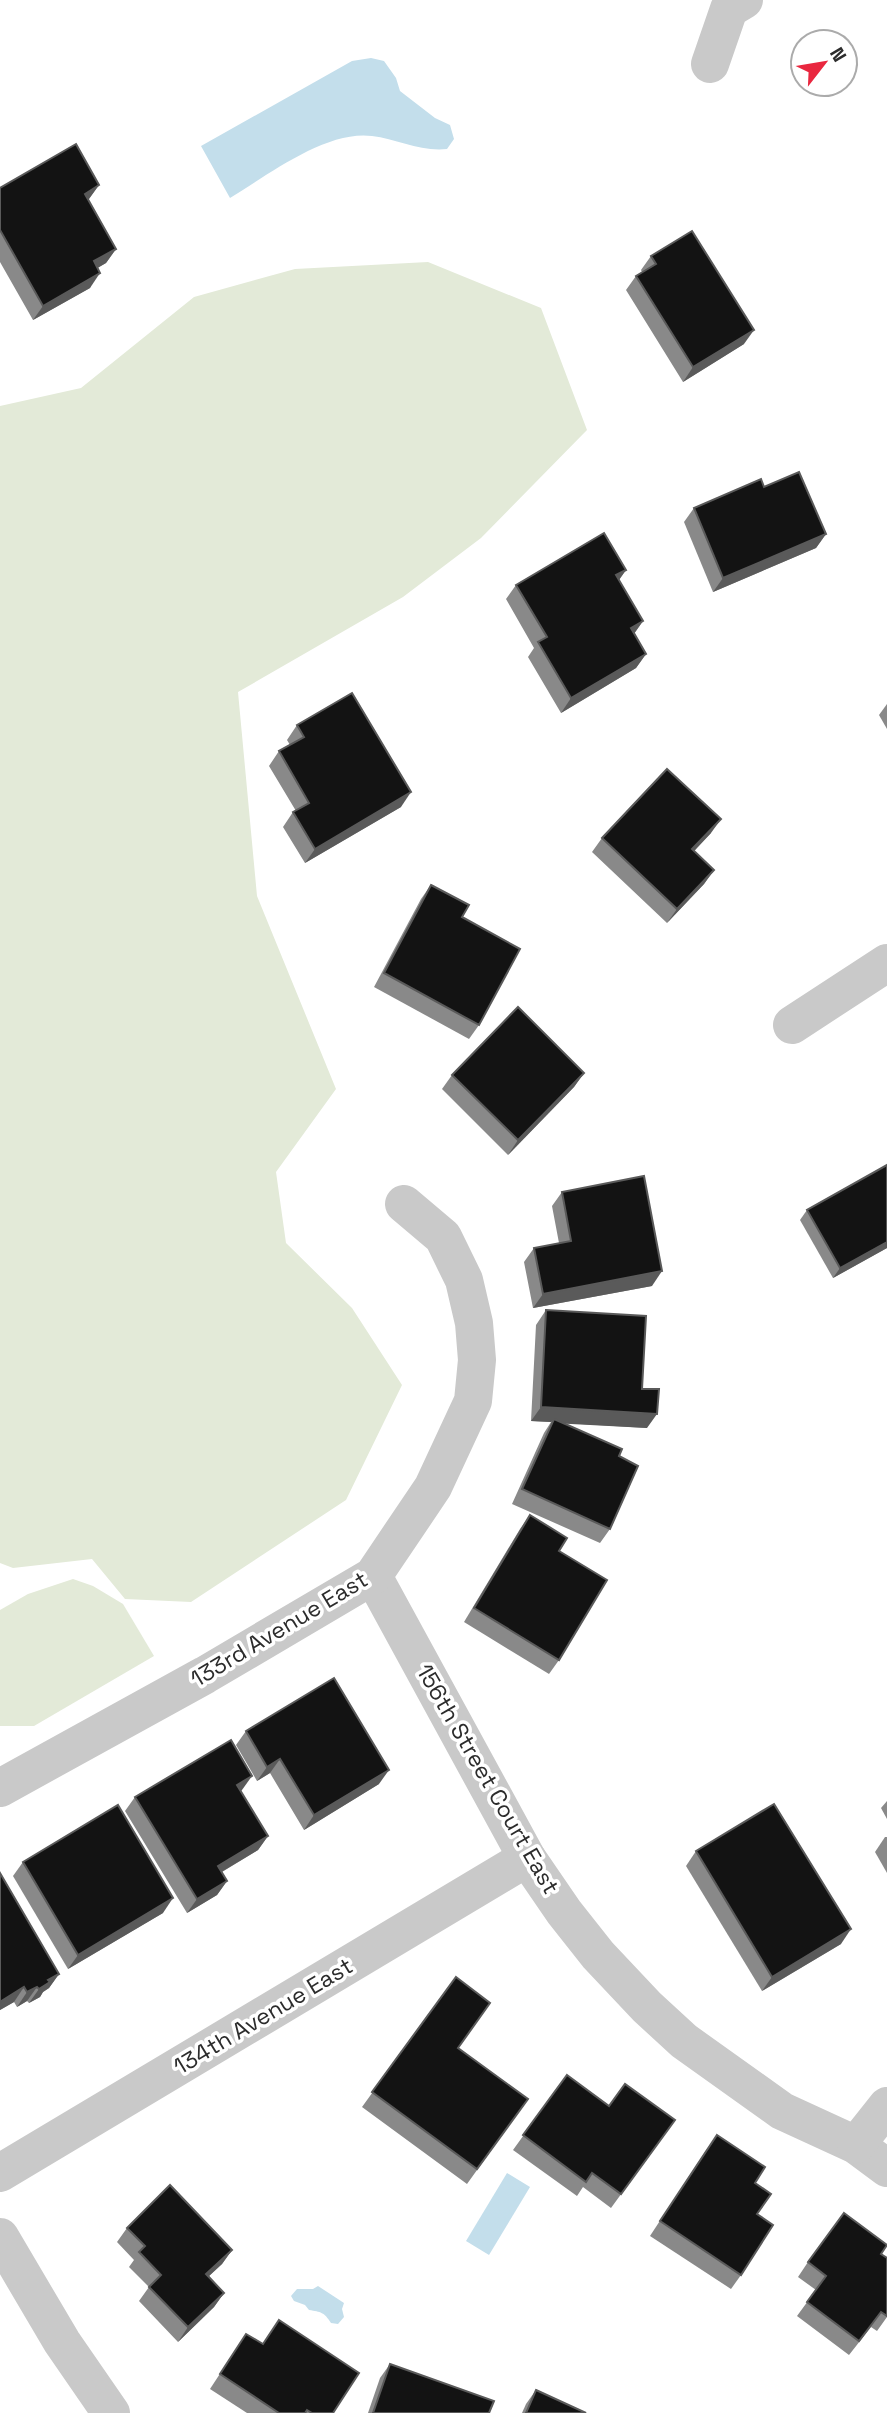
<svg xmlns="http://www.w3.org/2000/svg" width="887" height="2413" font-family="'Space Grotesk',sans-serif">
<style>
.green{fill:#e3ead8}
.water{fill:#c3deeb}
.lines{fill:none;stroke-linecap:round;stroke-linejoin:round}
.minor{stroke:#c9c9c9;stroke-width:38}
.wall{fill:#898989}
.shaded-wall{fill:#5a5a5a}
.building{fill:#131313;stroke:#5a5a5a;stroke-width:2}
.labels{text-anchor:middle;stroke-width:7;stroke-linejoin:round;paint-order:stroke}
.street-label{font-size:23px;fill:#2c2c2c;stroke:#fff}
</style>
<rect width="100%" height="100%" fill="#fff"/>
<!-- green -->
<g class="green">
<polygon points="428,262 541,308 587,430 481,538 403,597 238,692 257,896 336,1089 276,1172 286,1243 352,1308 402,1385 346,1500 191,1602 125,1599 92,1559 13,1568 0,1563 0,406 81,388 194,297 295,269"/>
<polygon points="73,1579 93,1586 123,1604 154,1656 34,1726 0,1726 0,1610 28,1594"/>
</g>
<!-- water -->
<g class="water">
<path d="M 371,58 L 384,61 L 396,78 L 400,91 L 435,118 L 450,125 L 454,139 L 447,149 C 421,152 397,139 372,136 C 326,130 268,175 230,198 L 201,146 L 352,61 Z"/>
<polygon points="507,2173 530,2187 489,2255 466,2241"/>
<path d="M 318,2286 L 344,2303 L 342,2309 L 344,2317 L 338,2324 L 331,2323 C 324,2312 321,2312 309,2310 L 305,2305 L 294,2301 L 291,2296 L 297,2289 L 313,2289 Z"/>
</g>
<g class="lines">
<!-- minor -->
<g class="minor">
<polyline points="710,64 729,9 744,0"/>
<polyline points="792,1025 887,963"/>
<polyline points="373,1576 527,1858 564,1912 598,1955 647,2007 684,2041 782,2111 856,2145 887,2168"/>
<polyline points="0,1788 205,1675 373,1576 433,1487 473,1401 477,1360 474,1323 464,1280 443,1237 404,1204"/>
<polyline points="856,2145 887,2106"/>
<polyline points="0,2173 527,1858"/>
<polyline points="0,2237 62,2342 111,2413"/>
</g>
</g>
<!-- wall -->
<g class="wall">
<polygon points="99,185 88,200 116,249 106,263 97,268 90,288 33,320 0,262 0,188"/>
<polygon points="651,256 744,344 683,382 626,290 636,276 642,272 641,270"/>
<polygon points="764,487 826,534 816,548 713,592 684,522 694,508"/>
<polygon points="626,570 619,580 643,621 634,634 646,654 636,668 561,713 528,657 534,648 506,599 516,585"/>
<polygon points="887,704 887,729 879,715"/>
<polygon points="297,725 401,807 305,863 283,827 293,812 296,811 269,766 279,751 290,745 287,740"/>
<polygon points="711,833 694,851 714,870 704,884 667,923 592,852 602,838"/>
<polygon points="431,885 462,917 479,1025 469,1039 374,987 421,899"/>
<polygon points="584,1073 574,1087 508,1155 442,1089 452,1075"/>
<polygon points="887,1165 887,1248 833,1278 800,1220 807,1210"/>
<polygon points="562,1192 652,1286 533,1308 524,1262 534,1248 559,1243 552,1206"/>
<polygon points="546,1310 642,1389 647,1428 564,1423 619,1456 610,1529 600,1543 512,1504 544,1433 551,1422 531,1421 536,1325"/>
<polygon points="530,1515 559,1551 559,1660 549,1674 464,1622 520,1529"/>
<polygon points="246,1731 379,1784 304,1830 270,1773 257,1781 236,1745"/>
<polygon points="242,1790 241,1791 268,1836 258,1850 222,1872 227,1881 217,1895 187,1913 125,1811 135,1797"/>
<polygon points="887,1801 887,1819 881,1808"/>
<polygon points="885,1837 887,1837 887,1873 875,1852"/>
<polygon points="696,1851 841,1944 762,1991 686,1866"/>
<polygon points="23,1862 163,1913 68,1969 13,1876"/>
<polygon points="0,1873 59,1974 49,1988 43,1992 40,1997 29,2003 27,2001 17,2007 14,2002 0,2010"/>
<polygon points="456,1977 458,2048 528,2099 467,2184 362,2107"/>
<polygon points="567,2075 609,2106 675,2120 611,2208 583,2187 577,2196 513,2150"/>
<polygon points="707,2149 755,2183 757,2214 741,2275 731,2289 650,2236"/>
<polygon points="127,2228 232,2250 222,2264 209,2276 224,2293 214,2307 178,2342 139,2301 149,2287 129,2267 134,2260 117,2242"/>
<polygon points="881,2254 887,2258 887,2317 877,2331 871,2327 849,2355 797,2316 816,2290 798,2277 808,2262"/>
<polygon points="246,2334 333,2413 247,2413 210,2389"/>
<polygon points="390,2364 489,2413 368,2413 380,2378"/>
<polygon points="536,2390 586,2413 522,2413 526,2404"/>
</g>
<!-- shaded-wall -->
<g class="shaded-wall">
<polygon points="99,185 89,199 75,208 85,194"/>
<polygon points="116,249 106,263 84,276 94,261"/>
<polygon points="100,273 90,288 33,320 43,306"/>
<polygon points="754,330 744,344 683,382 693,367"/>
<polygon points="826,534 816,548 713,592 723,578"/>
<polygon points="626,570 616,584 616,575"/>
<polygon points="643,621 633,635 631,628"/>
<polygon points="646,654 636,668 561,713 571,698"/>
<polygon points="411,792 401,807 305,863 315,849"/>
<polygon points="721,819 711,833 682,864 692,849"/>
<polygon points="714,870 704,884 667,923 677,909"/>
<polygon points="584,1073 574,1087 508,1155 518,1140"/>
<polygon points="887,1242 887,1248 833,1278 840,1268"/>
<polygon points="662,1271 652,1286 533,1308 543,1294"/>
<polygon points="541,1407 657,1414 647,1428 552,1423 554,1419 551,1422 531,1421"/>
<polygon points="280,1759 270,1773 257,1781 267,1767"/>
<polygon points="389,1770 379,1784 304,1830 314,1815"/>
<polygon points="252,1776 242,1790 227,1799 237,1785"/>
<polygon points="268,1836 258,1850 208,1880 218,1866"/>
<polygon points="227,1881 217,1895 187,1913 197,1899"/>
<polygon points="173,1898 163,1913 68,1969 78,1955"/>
<polygon points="851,1929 841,1944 762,1991 772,1977"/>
<polygon points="59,1974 49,1988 43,1992 40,1997 29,2003 39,1989 48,1980"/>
<polygon points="24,1987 14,2002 0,2010 0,2002"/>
<polygon points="37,1987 27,2001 17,2007 27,1992"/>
<polygon points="232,2250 222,2264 196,2288 206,2274"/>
<polygon points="224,2293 214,2307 178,2342 188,2327"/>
</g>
<!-- building -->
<g class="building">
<polygon points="76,144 99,185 85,194 116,249 94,261 100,273 43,306 0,230 0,188"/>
<polygon points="692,231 754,330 693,367 636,276 656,264 651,256"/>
<polygon points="799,472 826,534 723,578 694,508 761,479 764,487"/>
<polygon points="604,533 626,570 616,575 643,621 631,628 646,654 571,698 538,642 547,637 516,585"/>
<polygon points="352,693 411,792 315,849 293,812 309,803 279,751 304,737 297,725"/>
<polygon points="667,769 721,819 692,849 714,870 677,909 602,838"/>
<polygon points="431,885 469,905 462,917 520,949 479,1025 384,973"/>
<polygon points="518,1007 584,1073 518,1140 452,1075"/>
<polygon points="887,1165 887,1242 840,1268 807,1210"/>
<polygon points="644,1176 662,1271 543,1294 534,1248 571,1241 562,1192"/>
<polygon points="546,1310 646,1316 642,1389 659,1389 657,1414 541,1407"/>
<polygon points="554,1419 622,1449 619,1456 638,1466 610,1529 522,1489"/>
<polygon points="530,1515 567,1538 559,1551 607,1580 559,1660 474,1608"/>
<polygon points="334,1678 389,1770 314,1815 280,1759 267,1767 246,1731"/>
<polygon points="231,1740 252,1776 237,1785 268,1836 218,1866 227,1881 197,1899 135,1797"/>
<polygon points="774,1804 851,1929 772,1977 696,1851"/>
<polygon points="118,1805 173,1898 78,1955 23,1862"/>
<polygon points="0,1873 59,1974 48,1980 50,1982 39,1989 37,1987 27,1992 24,1987 0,2002"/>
<polygon points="456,1977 490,2003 458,2048 528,2099 477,2169 372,2092"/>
<polygon points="567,2075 609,2106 625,2084 675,2120 621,2194 592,2173 586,2182 523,2135"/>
<polygon points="717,2135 765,2167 755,2183 771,2194 757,2214 773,2225 741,2275 660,2221"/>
<polygon points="170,2185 232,2250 206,2274 224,2293 188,2327 149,2287 161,2275 139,2252 145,2246 127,2228"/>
<polygon points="844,2213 887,2245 881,2254 887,2258 887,2316 881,2312 859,2341 807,2302 826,2276 808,2262"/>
<polygon points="279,2320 359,2373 333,2413 312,2413 307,2410 305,2413 279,2413 220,2374 246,2334 263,2344"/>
<polygon points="390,2364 494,2401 489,2413 373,2413"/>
<polygon points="536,2390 586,2413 526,2413"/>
</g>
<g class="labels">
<!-- street labels -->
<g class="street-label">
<text transform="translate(279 1629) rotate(-31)" y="8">133rd Avenue East</text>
<text transform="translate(488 1779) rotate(60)" y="8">156th Street Court East</text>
<text transform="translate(263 2016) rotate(-31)" y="8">134th Avenue East</text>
</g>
</g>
<!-- north arrow -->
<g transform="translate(824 63) rotate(59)"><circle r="33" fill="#ffffff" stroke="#ababab" stroke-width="2"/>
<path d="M0-5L12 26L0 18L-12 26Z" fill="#e9273f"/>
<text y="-10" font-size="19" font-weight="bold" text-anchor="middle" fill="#2c2c2c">N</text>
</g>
</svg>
